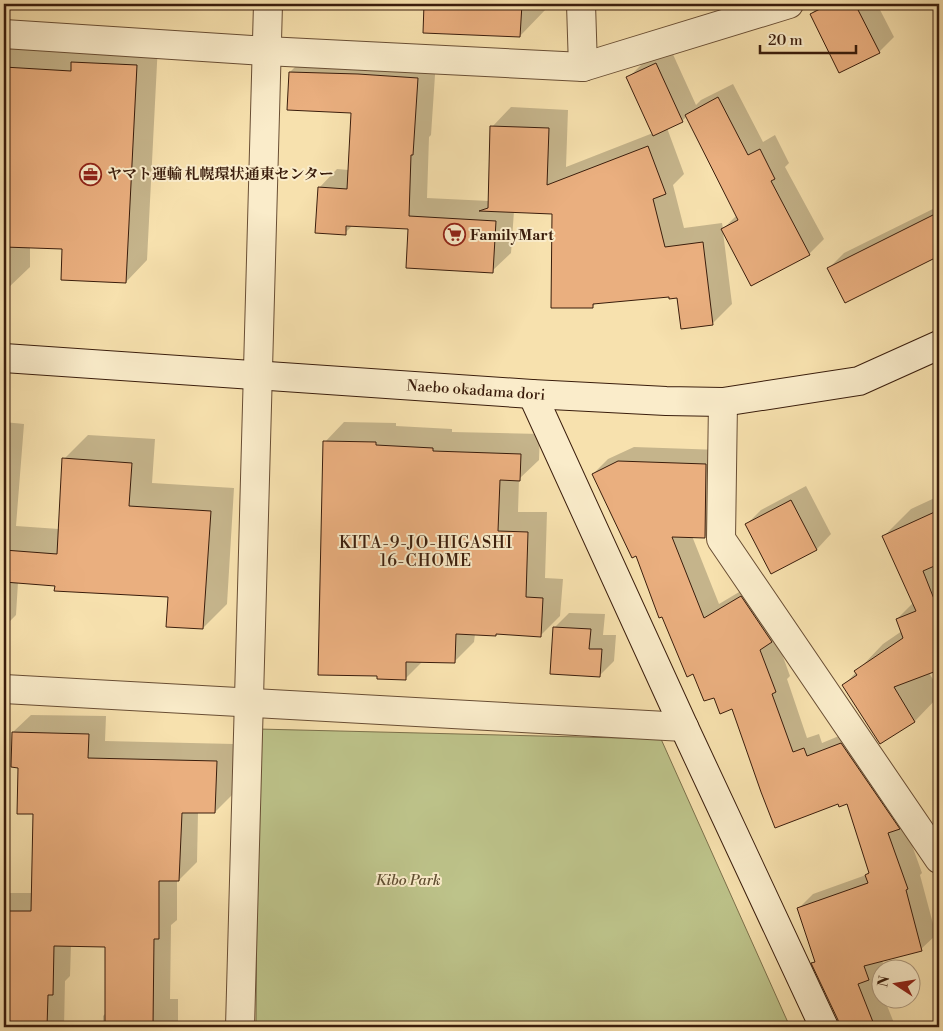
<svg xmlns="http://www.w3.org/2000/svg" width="943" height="1031" font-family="'Libre Bodoni','Noto Serif JP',serif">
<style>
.green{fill:#bdc38a;stroke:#7c704b}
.shadow{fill:#0003;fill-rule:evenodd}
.building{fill:#eaaf7f;stroke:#3a1d0c}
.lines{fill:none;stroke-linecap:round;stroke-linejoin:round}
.street-casing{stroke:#694e34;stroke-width:30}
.secondary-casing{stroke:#3a1d0c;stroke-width:30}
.street{stroke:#faecca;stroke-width:28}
.secondary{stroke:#faecca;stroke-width:28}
.labels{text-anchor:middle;stroke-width:4;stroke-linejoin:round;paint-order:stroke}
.poi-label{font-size:15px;font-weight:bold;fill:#3a1d0c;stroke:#faecca;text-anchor:start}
.street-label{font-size:15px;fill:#3a1d0c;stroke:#faecca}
.park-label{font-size:15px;font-style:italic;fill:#614f32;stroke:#faecca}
.neighbourhood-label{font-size:16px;letter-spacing:1px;fill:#3a1d0c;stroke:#faecca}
</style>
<rect width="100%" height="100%" fill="#f7e1ae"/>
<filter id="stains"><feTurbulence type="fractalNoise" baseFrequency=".004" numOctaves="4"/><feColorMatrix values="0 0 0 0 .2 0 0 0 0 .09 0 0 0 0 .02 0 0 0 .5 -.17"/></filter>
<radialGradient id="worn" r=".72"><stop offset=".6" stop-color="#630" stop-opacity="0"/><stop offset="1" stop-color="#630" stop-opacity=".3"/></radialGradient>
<!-- green -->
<polygon class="green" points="258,729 661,739 790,1027 256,1027"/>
<!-- shadow -->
<g class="shadow">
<polygon points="34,4 75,4 71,8 33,6"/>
<polygon points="341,4 547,4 547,8 520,36 425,4 369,4 365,9 341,7"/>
<polygon points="637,4 651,4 638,8"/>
<polygon points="821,4 877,4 894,37 879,52 811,14"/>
<polygon points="4,44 158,44 147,260 126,282 63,248 30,247 30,267 8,288 4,288"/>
<path d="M 671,50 L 696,105 L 701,100 L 733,84 L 763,142 L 775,135 L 789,163 L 785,167 L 824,239 L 809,254 L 723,232 L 732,304 L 713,323 L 679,297 L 670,296 L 597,302 L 592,307 L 554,213 L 514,211 L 511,253 L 492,271 L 410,228 L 353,225 L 345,233 L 319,188 L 337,169 L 349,170 L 352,112 L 290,72 L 308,54 L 436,60 L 431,135 L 429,137 L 427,198 L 489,201 L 492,127 L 511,107 L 568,110 L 566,167 L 653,133 L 628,78 L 643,63 ZM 687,116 L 737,215 L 723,229 L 722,223 L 684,228 L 673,185 L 684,174 L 667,128 L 682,121 Z"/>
<polygon points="939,206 939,263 937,256 829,268 844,253"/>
<polygon points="4,422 24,424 16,526 59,529 64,459 88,435 155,439 152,483 234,488 227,604 203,628 170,596 56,584 18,582 16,615 4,627"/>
<polygon points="344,422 396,423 396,426 452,429 452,432 540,434 539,460 519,479 518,512 547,512 545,578 563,579 560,616 541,635 497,633 495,635 475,634 474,642 455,661 423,661 405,679 325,442"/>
<polygon points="634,447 721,450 720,522 705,537 692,536 719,604 756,582 790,676 787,679 807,738 819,734 822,743 856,729 904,823 922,873 920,875 936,935 921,949 882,960 883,964 874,974 880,990 880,998 884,998 894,1023 889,1027 840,1027 839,1020 813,963 816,960 798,909 813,894 866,875 870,872 848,802 838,802 732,708 715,696 694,672 636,555 593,474 608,459"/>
<polygon points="806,486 831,534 817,549 772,573 746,525 761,510"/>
<polygon points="939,496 939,669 929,673 939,689 939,696 915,721 880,743 844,685 883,644 902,631 897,619 914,602 883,537 911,509"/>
<polygon points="569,613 605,614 603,635 616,635 614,661 600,675 554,628"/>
<polygon points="31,715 106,716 105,741 234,744 233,794 215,812 198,812 197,862 179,880 177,880 177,920 171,925 170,999 178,999 178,1027 103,1027 103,1016 106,1013 106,945 71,945 70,976 65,981 64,1027 4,1027 4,896 7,893 32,893 34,813 20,766 13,732"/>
</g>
<!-- building -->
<g class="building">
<polygon points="424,4 522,4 520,37 423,33"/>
<polygon points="830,4 855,4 880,53 839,73 810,14"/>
<polygon points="71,62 137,65 126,283 61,280 62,249 4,247 4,67 71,71"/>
<polygon points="656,63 683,122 653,136 626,77"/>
<polygon points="289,72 358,74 418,78 413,155 411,155 409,216 496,221 493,273 406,268 408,229 346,226 346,235 315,233 318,187 347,189 351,113 287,110"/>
<polygon points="718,97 748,155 760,149 775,179 771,181 810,255 751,286 721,229 738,220 685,115"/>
<polygon points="490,126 549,128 547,185 648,146 666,194 653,199 665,247 703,242 713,325 681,329 677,298 669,299 669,297 593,304 593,308 551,308 552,214 479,211 488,208"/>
<polygon points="939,212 939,256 845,303 827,268"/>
<polygon points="323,441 376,442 376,445 433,448 433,451 521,454 520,481 500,480 498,531 528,532 526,597 543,598 541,637 496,634 496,636 456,634 455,663 406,662 406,680 377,679 377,676 318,675"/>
<polygon points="62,458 132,463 129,506 211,511 203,629 166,627 168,597 54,591 55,586 4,582 4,550 57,554"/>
<polygon points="618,461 706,464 705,538 672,537 704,618 741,596 772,642 760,650 776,692 772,694 793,752 804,748 807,756 841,743 900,829 888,833 908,889 906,890 922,951 864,966 869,980 858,984 875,1027 839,1027 838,1020 811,963 815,962 797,908 868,883 865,875 869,873 847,804 839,807 838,804 775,828 761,792 732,709 720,714 714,698 704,701 693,674 687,677 662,617 659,618 636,556 632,558 592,474"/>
<polygon points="791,500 817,550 771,574 745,524"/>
<polygon points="939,510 939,564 923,571 936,604 939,602 939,670 894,687 915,722 880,744 842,685 857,675 854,671 903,638 896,619 916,611 882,536"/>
<polygon points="553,627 591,629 589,649 602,649 600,677 550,674"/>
<polygon points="12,732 89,734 88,758 217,761 215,813 182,813 179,881 159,881 159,939 154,939 153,1027 105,1027 105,947 54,946 53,995 48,995 47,1027 4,1027 4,911 31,911 33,814 17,814 18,768 11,767"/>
</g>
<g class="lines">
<defs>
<g id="street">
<polyline points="581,4 583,67"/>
<polyline points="4,34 266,51 583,67 789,4"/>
<polyline points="723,402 721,539 939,859"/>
<polyline points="4,689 684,727"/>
<polyline points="240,1027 268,4"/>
</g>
<g id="secondary">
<polyline points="4,358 532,394 666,401 723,402 859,381 939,345"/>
<polyline points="532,394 684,727 824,1027"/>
</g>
</defs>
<!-- street casing -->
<use href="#street" class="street-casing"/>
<!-- secondary casing -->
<use href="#secondary" class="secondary-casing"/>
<!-- street -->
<use href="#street" class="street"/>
<!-- secondary -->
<use href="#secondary" class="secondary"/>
</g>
<!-- icons -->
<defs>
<symbol id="office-ring" viewBox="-11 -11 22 22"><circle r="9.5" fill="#faecca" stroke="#8f2418" stroke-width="1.5"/><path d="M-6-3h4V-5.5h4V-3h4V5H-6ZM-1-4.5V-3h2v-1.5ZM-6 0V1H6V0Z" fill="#8f2418"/></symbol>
<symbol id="supermarket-ring" viewBox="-11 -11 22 22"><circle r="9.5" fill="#faecca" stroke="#8f2418" stroke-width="1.5"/><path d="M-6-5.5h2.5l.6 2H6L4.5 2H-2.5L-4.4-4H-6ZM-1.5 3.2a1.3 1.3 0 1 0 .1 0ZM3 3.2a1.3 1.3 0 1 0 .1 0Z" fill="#8f2418"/></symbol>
</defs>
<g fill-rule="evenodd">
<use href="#office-ring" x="78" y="162" width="25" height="25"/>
<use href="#supermarket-ring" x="442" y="222" width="25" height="25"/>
</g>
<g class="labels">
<!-- poi labels -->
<g class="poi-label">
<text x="107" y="179">ヤマト運輸 札幌環状通東センター</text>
<text x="470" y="240">FamilyMart</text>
</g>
<!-- street labels -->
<g class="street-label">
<text transform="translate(476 390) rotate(4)" y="5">Naebo okadama dori</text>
</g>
<!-- park labels -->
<g class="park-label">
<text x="408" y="885">Kibo Park</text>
</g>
<!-- neighbourhood labels -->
<g class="neighbourhood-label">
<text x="426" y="548">KITA-9-JO-HIGASHI<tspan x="426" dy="18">16-CHOME</tspan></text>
</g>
</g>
<!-- margin -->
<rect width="943" height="1031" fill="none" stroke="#f7e1ae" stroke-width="20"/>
<rect x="5" y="5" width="933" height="1021" fill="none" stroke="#3a1d0c" stroke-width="2.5"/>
<rect x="10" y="10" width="923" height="1011" fill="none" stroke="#3a1d0c"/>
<!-- north arrow -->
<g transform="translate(896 984) rotate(282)"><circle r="24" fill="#faecca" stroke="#ad997e"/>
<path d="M0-4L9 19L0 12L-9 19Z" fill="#8f2418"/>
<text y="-8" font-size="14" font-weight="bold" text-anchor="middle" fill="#3a1d0c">N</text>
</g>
<!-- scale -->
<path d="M760 45v8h96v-8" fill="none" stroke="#3a1d0c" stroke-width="2.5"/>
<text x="768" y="45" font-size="15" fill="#3a1d0c" stroke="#faecca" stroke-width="4" paint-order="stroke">20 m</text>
<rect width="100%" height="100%" filter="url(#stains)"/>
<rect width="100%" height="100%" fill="url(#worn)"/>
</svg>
